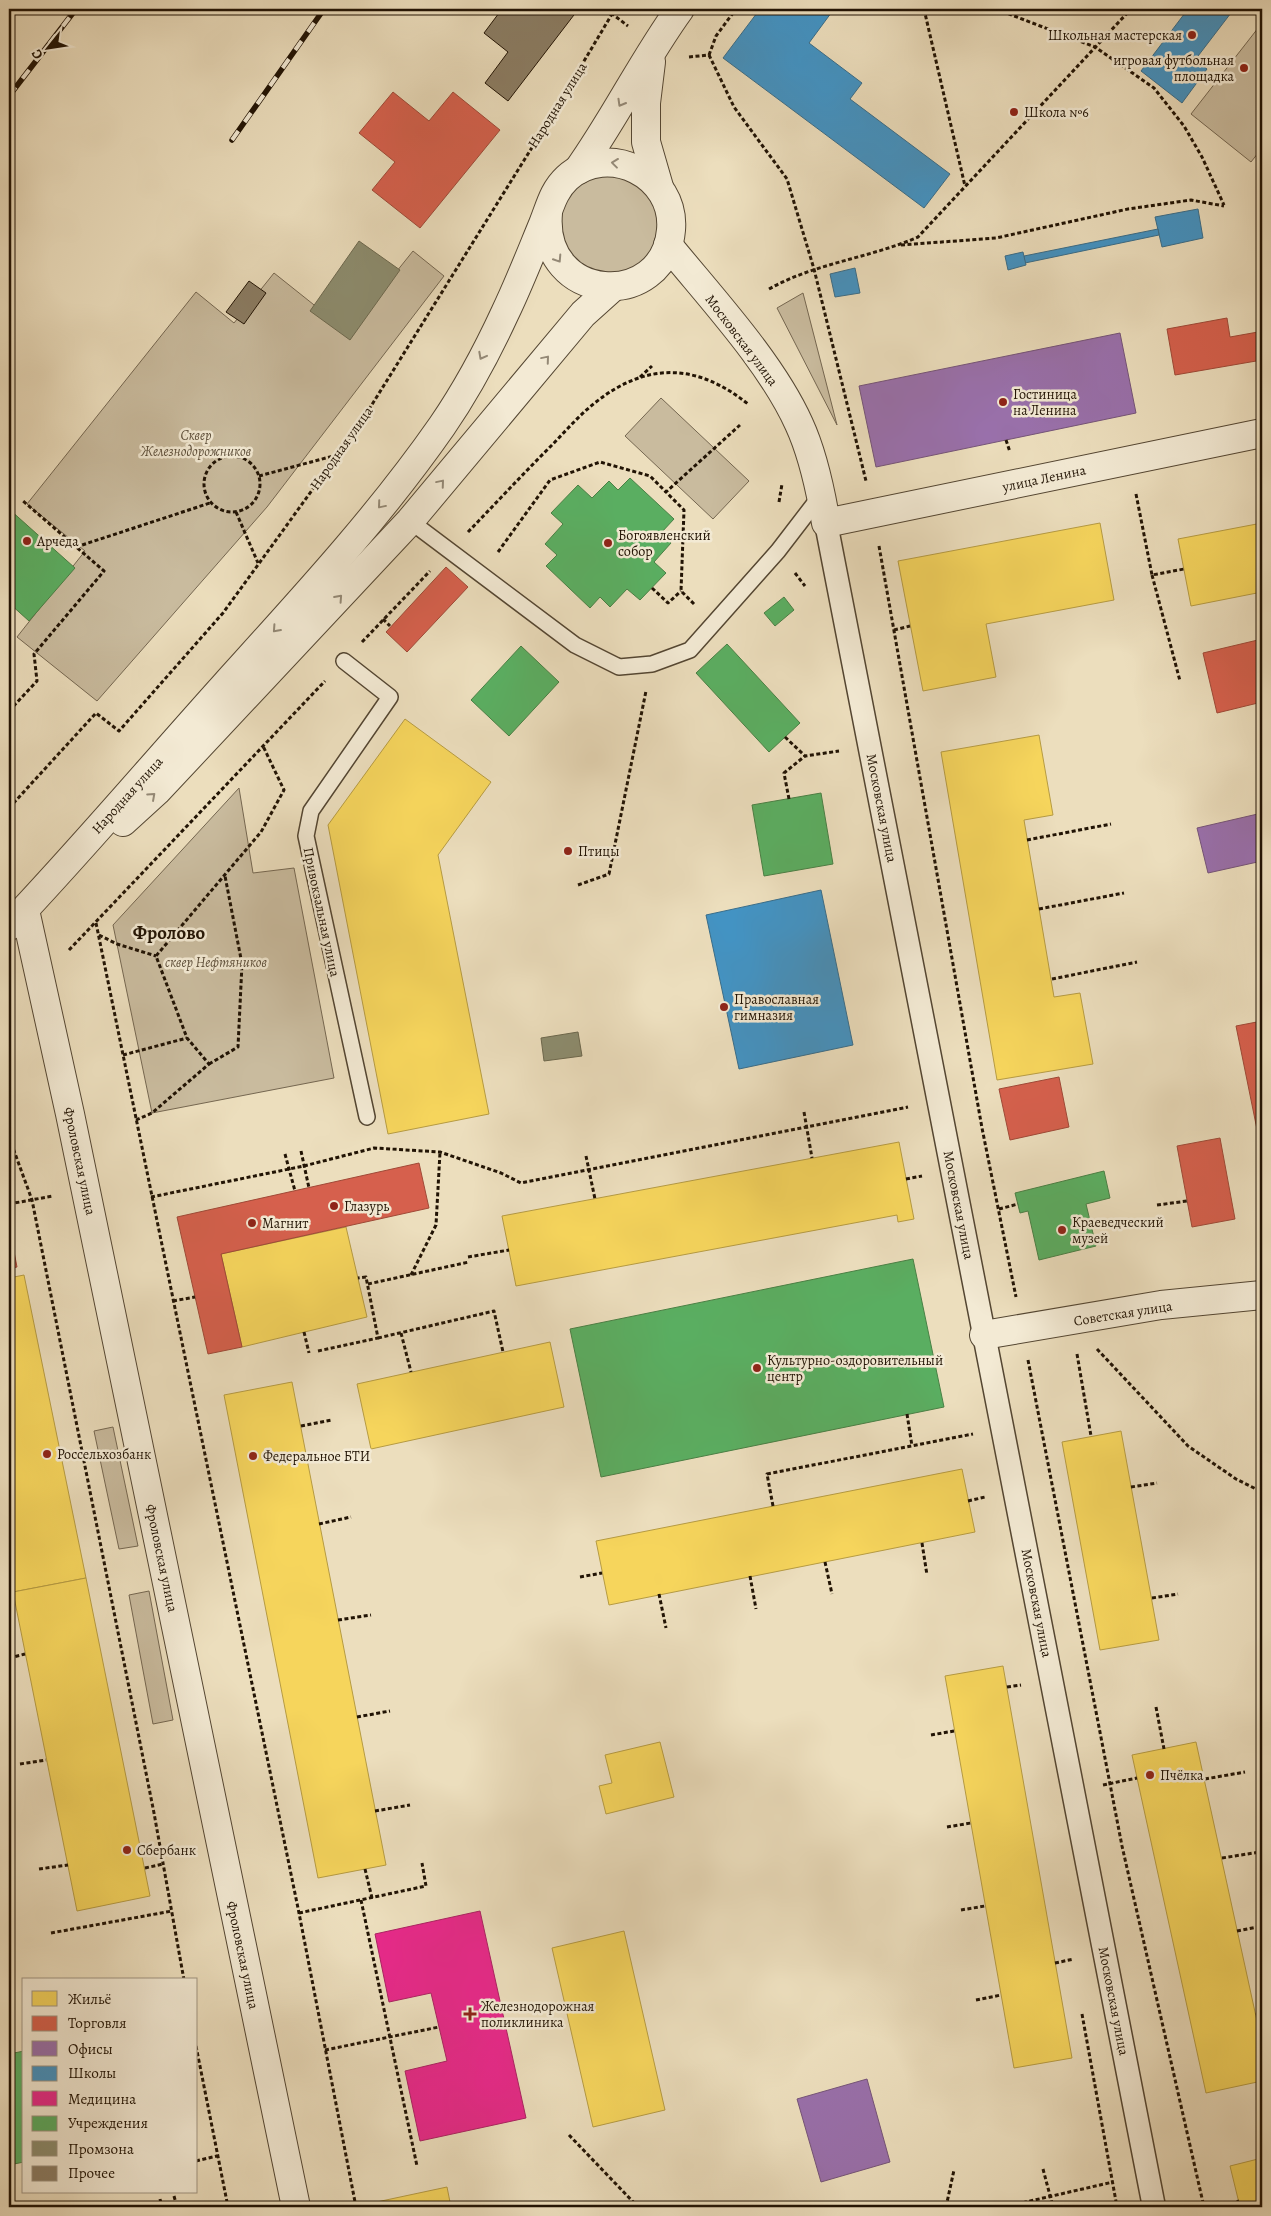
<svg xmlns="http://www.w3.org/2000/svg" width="1271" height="2216" font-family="Alegreya,serif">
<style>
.green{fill:#c9bb9e;stroke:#756751}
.homes{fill:#f6d55c;stroke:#b69b42}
.shops{fill:#d6604d;stroke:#a04937}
.offices{fill:#9970ab;stroke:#755479}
.schools{fill:#4393c3;stroke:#396d8a}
.health{fill:#e7298a;stroke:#ac2262}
.public{fill:#5aae61;stroke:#498045}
.industry{fill:#8c8c6e;stroke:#6c684e}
.building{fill:#8b7d64;stroke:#211304}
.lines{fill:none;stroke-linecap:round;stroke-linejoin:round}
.service-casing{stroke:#544632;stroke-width:18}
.pedestrian-casing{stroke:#544632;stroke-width:25}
.minor-casing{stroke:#544632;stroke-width:30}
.tertiary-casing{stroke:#544632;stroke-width:30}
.path{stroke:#211304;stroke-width:3;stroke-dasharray:4 2.5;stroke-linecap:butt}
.service{stroke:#f3ead4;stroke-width:15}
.pedestrian{stroke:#f3ead4;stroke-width:22}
.minor{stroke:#f3ead4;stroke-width:28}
.tertiary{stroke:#f3ead4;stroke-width:28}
.rail-casing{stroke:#211304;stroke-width:5.5}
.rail{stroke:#f3ead4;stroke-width:4;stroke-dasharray:11;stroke-linecap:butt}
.oneway{stroke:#948976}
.poi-dot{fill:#8f2418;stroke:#f3ead4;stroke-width:2}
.labels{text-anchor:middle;stroke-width:5;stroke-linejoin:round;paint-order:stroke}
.poi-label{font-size:14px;fill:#211304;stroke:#f3ead4;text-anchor:start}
.street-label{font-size:14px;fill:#211304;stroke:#f3ead4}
.park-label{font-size:14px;font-style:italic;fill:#5c4e3a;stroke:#f3ead4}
.district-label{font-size:19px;font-weight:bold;fill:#211304;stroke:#f3ead4}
</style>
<rect width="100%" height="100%" fill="#ecdebd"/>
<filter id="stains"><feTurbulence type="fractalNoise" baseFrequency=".004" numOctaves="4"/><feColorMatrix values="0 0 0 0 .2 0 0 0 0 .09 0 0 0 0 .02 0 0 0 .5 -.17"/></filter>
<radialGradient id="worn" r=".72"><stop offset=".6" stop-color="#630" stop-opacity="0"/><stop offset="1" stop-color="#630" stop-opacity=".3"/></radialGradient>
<!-- green -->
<g class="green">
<polygon points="1262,23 1262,148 1251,162 1191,114"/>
<polygon points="601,172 633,177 662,215 649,260 620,275 589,271 565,250 559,218 572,188"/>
<polygon points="413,251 444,276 267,507 97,701 17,637 85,551 27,504 196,292 234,323 274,273 348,332"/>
<polygon points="803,293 837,425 777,308"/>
<polygon points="661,398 749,481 713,519 625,436"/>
<polygon points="239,788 253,873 294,868 334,1078 152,1113 113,925"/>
<polygon points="113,1427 138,1546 119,1549 94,1431"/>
<polygon points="149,1591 173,1720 153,1724 129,1595"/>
</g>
<!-- homes -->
<g class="homes">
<polygon points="1259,493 1262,493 1262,512"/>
<polygon points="1100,523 1114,600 986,624 996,677 923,691 898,561"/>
<polygon points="1262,523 1262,592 1191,606 1178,539"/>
<polygon points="405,719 491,782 438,855 489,1114 388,1134 328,825"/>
<polygon points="1039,735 1053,815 1024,820 1054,997 1080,993 1093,1064 997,1080 941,752"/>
<polygon points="899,1142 914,1219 898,1222 897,1215 516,1286 502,1216"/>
<polygon points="346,1227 367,1317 242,1347 221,1254"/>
<polygon points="24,1275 86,1578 13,1592 9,1572 9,1278"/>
<polygon points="550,1342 564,1407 371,1449 357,1384"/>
<polygon points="292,1382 386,1865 318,1878 224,1395"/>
<polygon points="1121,1431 1159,1640 1100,1650 1062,1442"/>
<polygon points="962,1469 975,1532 609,1605 596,1541"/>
<polygon points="86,1578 150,1896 77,1911 13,1592"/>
<polygon points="1003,1666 1072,2058 1014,2068 945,1676"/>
<polygon points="660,1742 674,1797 606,1814 599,1786 612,1783 605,1755"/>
<polygon points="1196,1742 1262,2044 1262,2081 1206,2093 1132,1755"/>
<polygon points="624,1931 665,2110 593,2127 552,1948"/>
<polygon points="1262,2158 1262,2207 1240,2207 1230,2166"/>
<polygon points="447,2187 451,2207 373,2207 372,2203"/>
</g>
<!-- shops -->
<g class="shops">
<polygon points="393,92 429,121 453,92 500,130 420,228 372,190 395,162 359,133"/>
<polygon points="1227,318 1230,337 1258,332 1262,360 1175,375 1167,329"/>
<polygon points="446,567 468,587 407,652 386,632"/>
<polygon points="1262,639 1262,702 1217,713 1203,653"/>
<polygon points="1262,1021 1262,1154 1236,1026"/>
<polygon points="1059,1077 1069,1127 1010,1140 999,1089"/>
<polygon points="1220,1138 1235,1219 1192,1227 1177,1146"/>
<polygon points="419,1163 429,1208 221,1254 242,1347 208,1354 177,1217"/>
<polygon points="9,1226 17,1267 9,1269"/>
</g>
<!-- offices -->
<g class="offices">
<polygon points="1120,333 1136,413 876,467 859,386"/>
<polygon points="1262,813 1262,861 1208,873 1197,828"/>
<polygon points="867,2079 890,2162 821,2182 797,2099"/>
</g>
<!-- schools -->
<g class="schools">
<polygon points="760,9 834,9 809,43 862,83 850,99 950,174 924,208 723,58"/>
<polygon points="1188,9 1234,9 1195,60 1207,69 1182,103 1141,71"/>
<polygon points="1198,209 1203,238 1162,247 1155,217"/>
<polygon points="1158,229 1159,235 1025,263 1024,256"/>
<polygon points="1023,252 1026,265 1008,270 1005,256"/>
<polygon points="855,268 860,293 835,297 830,274"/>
<polygon points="821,890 853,1045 739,1069 706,915"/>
</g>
<!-- health -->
<polygon class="health" points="480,1911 526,2118 420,2141 405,2071 447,2061 431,1993 389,2002 375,1934"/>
<!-- public -->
<g class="public">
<polygon points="630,478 674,519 661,533 671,543 654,562 666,573 640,600 627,589 610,607 600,597 590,608 546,566 557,555 545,544 563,524 551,513 578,485 592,498 609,481 618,490"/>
<polygon points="9,509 75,568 29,621 9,603"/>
<polygon points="784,597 794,610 775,626 764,613"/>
<polygon points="727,644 800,723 769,752 696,673"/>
<polygon points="521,646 559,682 509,736 471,700"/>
<polygon points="821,793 833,864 764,876 752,805"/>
<polygon points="1104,1171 1110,1198 1086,1204 1096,1246 1039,1260 1028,1211 1020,1213 1015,1193"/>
<polygon points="913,1259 944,1407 601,1477 570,1329"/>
<polygon points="24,2051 24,2162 9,2165 9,2054"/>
</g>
<!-- industry -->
<g class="industry">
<polygon points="359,241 400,270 350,340 310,311"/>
<polygon points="578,1032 582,1056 544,1061 541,1038"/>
</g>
<!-- building -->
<g class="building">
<polygon points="502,9 574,9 577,11 508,101 485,83 508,52 484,33"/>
<polygon points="249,281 266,293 244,324 226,312"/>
</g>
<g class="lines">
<defs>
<g id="service">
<polyline points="410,521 575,645 619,667 652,664 690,650 778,551 821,495"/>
<polyline points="344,661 390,697 311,811 306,836 367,1117"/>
</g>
<polyline id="pedestrian" points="826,523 1154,2207"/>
<g id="minor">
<path d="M 668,245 C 711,298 771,362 799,424 C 812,452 821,493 826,523 L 1262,433"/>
<polyline points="25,910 70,1114 296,2207"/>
<polyline points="984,1335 1161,1305 1262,1295"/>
</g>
<g id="tertiary">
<polyline points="651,62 646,103 646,142 659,187"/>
<path d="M 578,170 C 615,118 643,60 680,9"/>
<polyline points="123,822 157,791 410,521 583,314 613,287"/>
<path d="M 9,926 C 83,848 153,765 225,685 C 300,602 378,518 442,426 C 466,391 487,352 505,313 C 519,284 531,253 543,224 C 550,207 553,191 567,178 C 608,141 676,175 671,230 C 664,311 540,304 548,213"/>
</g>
</defs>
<!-- service casing -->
<use href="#service" class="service-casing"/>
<!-- pedestrian casing -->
<use href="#pedestrian" class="pedestrian-casing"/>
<!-- minor casing -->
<use href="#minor" class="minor-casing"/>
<!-- tertiary casing -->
<use href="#tertiary" class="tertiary-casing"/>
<!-- path -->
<g class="path">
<polyline points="924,9 965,186"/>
<polyline points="996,9 1095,47 1154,88 1184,126 1202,157 1224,205"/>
<polyline points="611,13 628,26"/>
<polyline points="709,55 734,107 787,179 814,269 866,481"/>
<polyline points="709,55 716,36 736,9"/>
<polyline points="689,57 709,55"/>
<polyline points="901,245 996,238 1128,209 1191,200 1224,206"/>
<path d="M 769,289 C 815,263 870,258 918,237 L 1131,9"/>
<polyline points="640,377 652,366"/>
<polyline points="1006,440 1010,452"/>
<circle cx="232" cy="484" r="28"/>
<polyline points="259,476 337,455"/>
<polyline points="1136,494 1152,575 1184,569"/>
<polyline points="779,502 782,484"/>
<polyline points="236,512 258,563"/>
<path d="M 468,532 C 495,504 522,475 550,447 C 565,432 579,415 596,402 C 648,361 698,364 748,404"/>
<polyline points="879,546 982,1128 1016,1297"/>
<polyline points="76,547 210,503"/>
<polyline points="498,552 550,480 600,462 650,476 666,492"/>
<polyline points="795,573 805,586"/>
<polyline points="1152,575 1180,681"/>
<polyline points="652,588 668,603 681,591"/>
<polyline points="694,604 681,591 684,510 666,492 740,425"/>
<polyline points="383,619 390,626"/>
<polyline points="894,630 910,626"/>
<polyline points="362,642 430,571"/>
<polyline points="9,711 37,681 34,654 104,571 23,501"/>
<polyline points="785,737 805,756 839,751"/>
<polyline points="789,799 784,773 805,756"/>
<polyline points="9,808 96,713 119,731 223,613 358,427 546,125 615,9"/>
<polyline points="1027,840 1111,824"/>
<polyline points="578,885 609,874 646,691"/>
<polyline points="1039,909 1124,893"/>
<polyline points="96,923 299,1913 356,2207"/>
<polyline points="99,935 117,944 156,956"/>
<polyline points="69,950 325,681"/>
<polyline points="1052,979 1137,962"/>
<polyline points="123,1055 187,1038"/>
<polyline points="209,1064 238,1047 242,964 225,876"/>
<polyline points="804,1112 812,1158"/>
<polyline points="136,1120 152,1113 209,1064 187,1038 156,956 261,832 284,790 263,746"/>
<polyline points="9,1137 32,1200 154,1813 184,1980"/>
<polyline points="301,1151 309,1188"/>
<polyline points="285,1154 295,1191"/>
<polyline points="586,1156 595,1199"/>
<polyline points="906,1179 922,1176"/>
<polyline points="151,1197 304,1166 374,1148 440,1152 501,1173 521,1183 908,1107"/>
<polyline points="9,1204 53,1196"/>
<polyline points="1157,1205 1187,1201"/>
<polyline points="999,1209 1018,1204"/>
<polyline points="468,1257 509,1250"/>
<polyline points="411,1275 436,1225 440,1152"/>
<polyline points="368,1284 469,1262"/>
<polyline points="173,1301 195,1297"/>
<polyline points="304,1332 309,1353"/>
<polyline points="401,1333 411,1372"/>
<polyline points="378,1338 494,1311 503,1352"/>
<polyline points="1097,1349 1188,1446 1236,1479 1262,1492"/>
<polyline points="318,1351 378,1338 366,1277 358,1278"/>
<polyline points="1077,1354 1091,1436"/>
<polyline points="1028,1360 1122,1846 1204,2207"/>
<polyline points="907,1414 912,1446"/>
<polyline points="301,1426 332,1420"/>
<polyline points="1131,1487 1157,1483"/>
<polyline points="968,1501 985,1497"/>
<polyline points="773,1506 767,1474 973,1434"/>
<polyline points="319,1524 351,1517"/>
<polyline points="922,1543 927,1575"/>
<polyline points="825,1562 832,1594"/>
<polyline points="750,1576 756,1609"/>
<polyline points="580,1577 602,1573"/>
<polyline points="659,1594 666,1628"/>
<polyline points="1152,1598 1178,1594"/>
<polyline points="338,1620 371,1615"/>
<polyline points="9,1658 25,1654"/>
<polyline points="1007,1687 1021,1685"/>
<polyline points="1156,1707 1164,1749"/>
<polyline points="357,1717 390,1711"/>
<polyline points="931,1735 954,1731"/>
<polyline points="20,1764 46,1760"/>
<polyline points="1205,1779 1245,1772"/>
<polyline points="1103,1785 1137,1778"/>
<polyline points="375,1811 410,1805"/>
<polyline points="947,1827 971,1823"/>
<polyline points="1222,1858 1260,1852"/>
<polyline points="145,1868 163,1864"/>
<polyline points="39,1869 68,1865"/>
<polyline points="365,1869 372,1898"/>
<polyline points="361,1900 417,2166"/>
<polyline points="961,1910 985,1906"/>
<polyline points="299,1913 426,1886 422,1863"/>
<polyline points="1237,1931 1262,1926"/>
<polyline points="51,1933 172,1911"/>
<polyline points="1055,1963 1074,1959"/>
<polyline points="976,2000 1001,1995"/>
<polyline points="1082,2014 1117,2207"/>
<polyline points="1256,2015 1262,2014"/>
<polyline points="196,2046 228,2207"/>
<polyline points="325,2050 439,2027"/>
<polyline points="569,2135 638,2207"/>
<polyline points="196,2161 217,2156"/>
<polyline points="1043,2169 1053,2207"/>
<polyline points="174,2196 177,2207"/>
<polyline points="160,2199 162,2207"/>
<polyline points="946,2207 954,2170"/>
<polyline points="1004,2207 1113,2182"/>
<polyline points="1218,2207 1239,2201"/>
</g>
<!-- service -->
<use href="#service" class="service"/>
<!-- pedestrian -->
<use href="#pedestrian" class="pedestrian"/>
<!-- minor -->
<use href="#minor" class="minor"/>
<!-- tertiary -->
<use href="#tertiary" class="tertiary"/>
<defs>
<g id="rail">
<polyline points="9,96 76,9"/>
<polyline points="232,140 324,9"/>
</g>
</defs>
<!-- rail casing -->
<use href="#rail" class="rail-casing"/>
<!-- rail -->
<use href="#rail" class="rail"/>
</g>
<!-- one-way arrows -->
<defs><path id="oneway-chevron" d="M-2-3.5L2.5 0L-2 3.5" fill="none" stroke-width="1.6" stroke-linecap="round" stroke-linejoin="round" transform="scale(1.25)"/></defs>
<g class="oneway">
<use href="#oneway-chevron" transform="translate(621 103) rotate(120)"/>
<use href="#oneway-chevron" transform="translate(615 163) rotate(-173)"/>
<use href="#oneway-chevron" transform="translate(558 259) rotate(57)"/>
<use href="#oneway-chevron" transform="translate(482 356) rotate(118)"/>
<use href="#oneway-chevron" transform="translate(546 359) rotate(-50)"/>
<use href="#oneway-chevron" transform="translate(441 483) rotate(-50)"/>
<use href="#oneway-chevron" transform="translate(381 505) rotate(130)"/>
<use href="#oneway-chevron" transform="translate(339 598) rotate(-48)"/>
<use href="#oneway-chevron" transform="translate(276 629) rotate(132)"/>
<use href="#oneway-chevron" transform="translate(152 796) rotate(-42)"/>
</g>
<!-- markers -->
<g class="poi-dot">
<circle cx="1192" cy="35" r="5"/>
<circle cx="1244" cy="68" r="5"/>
<circle cx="1014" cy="112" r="5"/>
<circle cx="1003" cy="402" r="5"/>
<circle cx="27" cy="541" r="5"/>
<circle cx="608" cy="543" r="5"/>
<circle cx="568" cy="851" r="5"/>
<circle cx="724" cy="1007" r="5"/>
<circle cx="334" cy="1206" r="5"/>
<circle cx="252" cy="1223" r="5"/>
<circle cx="1062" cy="1230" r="5"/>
<circle cx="757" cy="1368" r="5"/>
<circle cx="47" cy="1454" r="5"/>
<circle cx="253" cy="1456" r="5"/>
<circle cx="1150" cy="1775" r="5"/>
<circle cx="127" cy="1850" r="5"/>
<path d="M467.5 2006.5h5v5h5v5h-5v5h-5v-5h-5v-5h5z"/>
</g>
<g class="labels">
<!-- poi labels -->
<g class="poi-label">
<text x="1182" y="40" text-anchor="end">Школьная мастерская</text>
<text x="1234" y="65" text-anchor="end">игровая футбольная<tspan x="1234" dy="16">площадка</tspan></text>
<text x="1024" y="117">Школа №6</text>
<text x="1013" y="399">Гостиница<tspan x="1013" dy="16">на Ленина</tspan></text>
<text x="618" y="540">Богоявленский<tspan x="618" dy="16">собор</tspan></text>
<text x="37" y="546">Арчеда</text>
<text x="578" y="856">Птицы</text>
<text x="734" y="1004">Православная<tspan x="734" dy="16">гимназия</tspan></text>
<text x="344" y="1211">Глазурь</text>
<text x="1072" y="1227">Краеведческий<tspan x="1072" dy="16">музей</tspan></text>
<text x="262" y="1228">Магнит</text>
<text x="767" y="1365">Культурно-оздоровительный<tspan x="767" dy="16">центр</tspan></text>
<text x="57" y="1459">Россельхозбанк</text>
<text x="263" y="1461">Федеральное БТИ</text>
<text x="1160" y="1780">Пчёлка</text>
<text x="137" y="1855">Сбербанк</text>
<text x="481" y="2011">Железнодорожная<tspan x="481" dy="16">поликлиника</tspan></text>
</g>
<!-- street labels -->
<g class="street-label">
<text transform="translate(557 105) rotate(-58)" y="5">Народная улица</text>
<text transform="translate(742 340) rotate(53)" y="5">Московская улица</text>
<text transform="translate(341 448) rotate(-55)" y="5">Народная улица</text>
<text transform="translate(1044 478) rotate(-12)" y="5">улица Ленина</text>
<text transform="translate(127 795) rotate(-48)" y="5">Народная улица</text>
<text transform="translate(882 808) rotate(79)" y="5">Московская улица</text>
<text transform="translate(322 912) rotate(78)" y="5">Привокзальная улица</text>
<text transform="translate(80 1161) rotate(78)" y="5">Фроловская улица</text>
<text transform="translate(959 1205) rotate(79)" y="5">Московская улица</text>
<text transform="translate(1123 1313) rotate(-9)" y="5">Советская улица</text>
<text transform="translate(162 1558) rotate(78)" y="5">Фроловская улица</text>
<text transform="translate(1037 1603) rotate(79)" y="5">Московская улица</text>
<text transform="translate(243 1955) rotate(78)" y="5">Фроловская улица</text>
<text transform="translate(1114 2001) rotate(79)" y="5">Московская улица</text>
</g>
<!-- park labels -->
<g class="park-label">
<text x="196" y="440">Сквер<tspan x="196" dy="16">Железнодорожников</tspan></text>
<text x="216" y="967">сквер Нефтяников</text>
</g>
<!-- district labels -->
<g class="district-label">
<text x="169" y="939">Фролово</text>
</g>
</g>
<!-- margin -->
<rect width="1271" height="2216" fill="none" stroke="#ecdebd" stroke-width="30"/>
<rect x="10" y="10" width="1251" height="2196" fill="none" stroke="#211304" stroke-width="2.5"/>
<rect x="15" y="15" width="1241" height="2186" fill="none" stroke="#211304"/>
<!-- legend -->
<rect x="22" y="1978" width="175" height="215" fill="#f3ead4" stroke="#9f9481"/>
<rect x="32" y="1991" width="25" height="15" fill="#f6d55c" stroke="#9f9481"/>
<text x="68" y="2004" font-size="15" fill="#211304">Жильё</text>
<rect x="32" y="2016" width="25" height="15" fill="#d6604d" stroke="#9f9481"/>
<text x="68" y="2028" font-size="15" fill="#211304">Торговля</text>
<rect x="32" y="2041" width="25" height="15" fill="#9970ab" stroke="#9f9481"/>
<text x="68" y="2054" font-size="15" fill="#211304">Офисы</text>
<rect x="32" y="2066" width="25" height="15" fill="#4393c3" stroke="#9f9481"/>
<text x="68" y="2078" font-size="15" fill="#211304">Школы</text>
<rect x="32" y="2091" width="25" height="15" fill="#e7298a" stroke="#9f9481"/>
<text x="68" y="2104" font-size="15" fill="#211304">Медицина</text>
<rect x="32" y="2116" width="25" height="15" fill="#5aae61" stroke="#9f9481"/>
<text x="68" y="2128" font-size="15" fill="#211304">Учреждения</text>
<rect x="32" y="2141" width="25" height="15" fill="#8c8c6e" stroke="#9f9481"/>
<text x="68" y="2154" font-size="15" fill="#211304">Промзона</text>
<rect x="32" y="2166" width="25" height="15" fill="#8b7d64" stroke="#9f9481"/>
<text x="68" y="2178" font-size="15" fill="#211304">Прочее</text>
<!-- north arrow -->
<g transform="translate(48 48) rotate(240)" stroke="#f3ead4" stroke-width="4" paint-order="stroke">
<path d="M0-4L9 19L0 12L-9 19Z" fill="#211304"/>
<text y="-8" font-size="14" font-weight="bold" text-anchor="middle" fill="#211304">С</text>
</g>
<rect width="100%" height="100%" filter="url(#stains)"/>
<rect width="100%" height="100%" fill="url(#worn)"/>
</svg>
